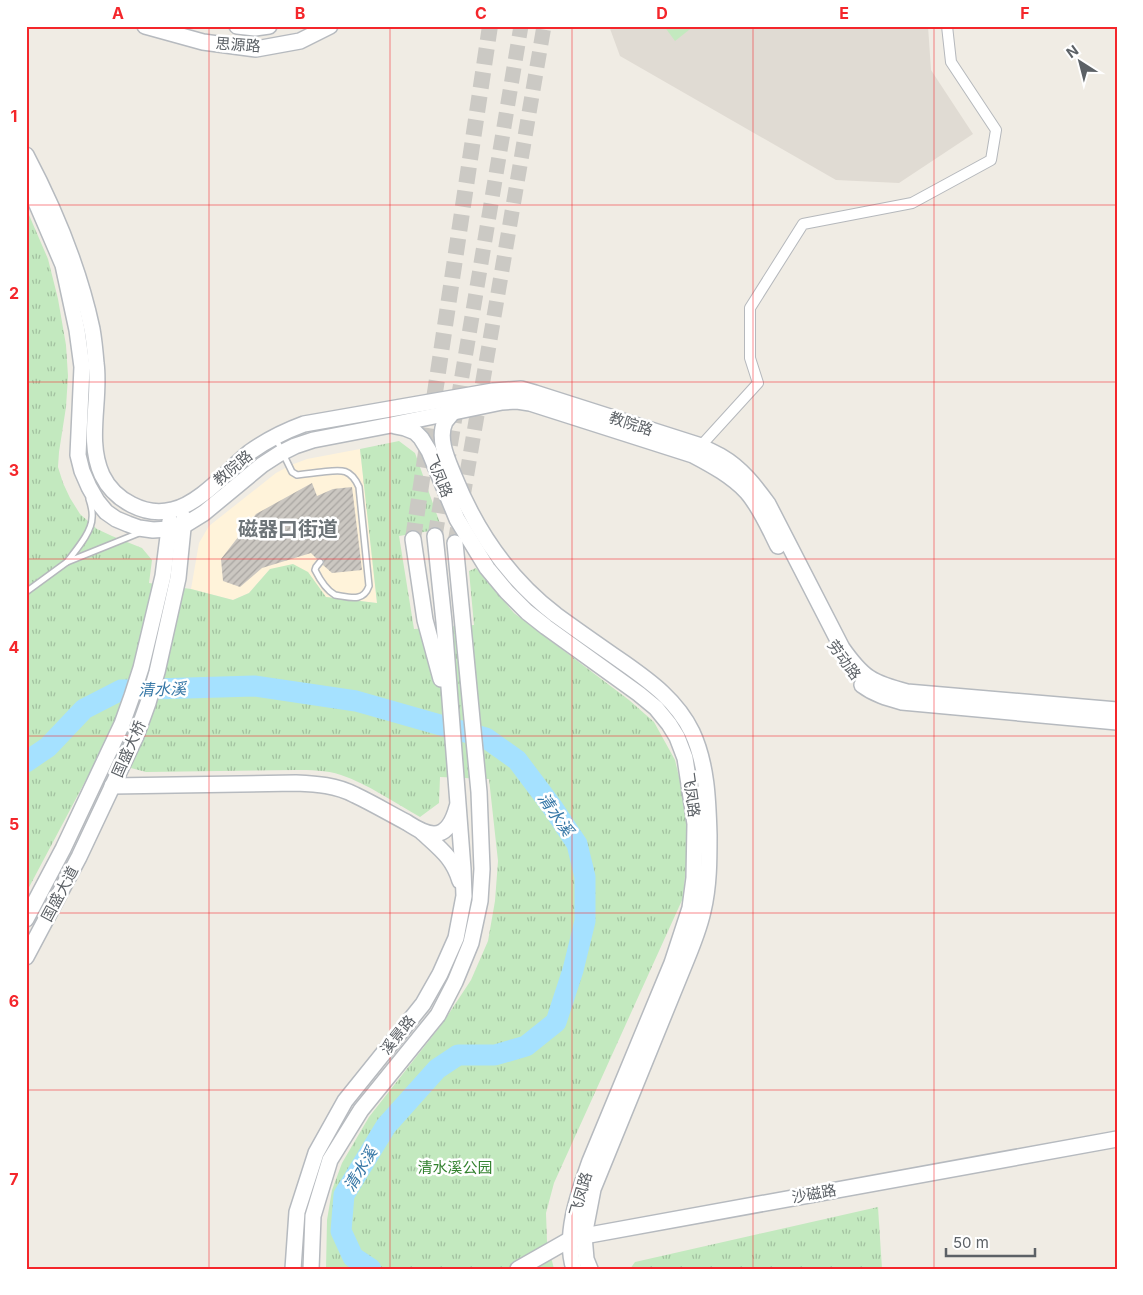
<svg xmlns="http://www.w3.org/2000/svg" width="1143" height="1295" font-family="Inter,'Noto Sans SC',sans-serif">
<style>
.commercial{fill:#fff3da}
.education{fill:#e0dbd3}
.grass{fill:url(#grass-tufts)}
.pitch{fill:#c3e9bf}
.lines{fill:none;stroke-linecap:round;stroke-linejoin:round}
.river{stroke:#a5e1ff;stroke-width:21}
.building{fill:url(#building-hatch)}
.secondary-tunnel{stroke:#cbc9c4;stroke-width:15;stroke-dasharray:15 8;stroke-linecap:butt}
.primary-tunnel{stroke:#cbc9c4;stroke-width:16;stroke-dasharray:16 8;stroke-linecap:butt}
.lane-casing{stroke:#b5b8bc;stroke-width:8}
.street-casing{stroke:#b5b8bc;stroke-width:12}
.secondary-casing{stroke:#b6babf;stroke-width:18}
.lane{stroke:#fff;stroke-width:5}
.street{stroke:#fff;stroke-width:10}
.secondary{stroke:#fff;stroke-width:15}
.grid{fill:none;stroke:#f4262b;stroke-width:1;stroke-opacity:0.55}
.labels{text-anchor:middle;stroke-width:5;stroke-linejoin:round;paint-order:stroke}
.street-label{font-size:15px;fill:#5c6166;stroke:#fff}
.park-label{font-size:15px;fill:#33822f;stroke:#fff}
.water-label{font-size:16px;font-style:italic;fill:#3677a6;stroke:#fff}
.district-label{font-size:20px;font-weight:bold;fill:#6d7478;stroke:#fff}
.neatline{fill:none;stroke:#f4262b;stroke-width:2}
.grid-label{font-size:16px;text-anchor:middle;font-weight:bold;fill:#f4262b}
</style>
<defs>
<pattern id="grass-tufts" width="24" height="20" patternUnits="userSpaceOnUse" patternTransform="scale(1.25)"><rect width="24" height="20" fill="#c3e9bf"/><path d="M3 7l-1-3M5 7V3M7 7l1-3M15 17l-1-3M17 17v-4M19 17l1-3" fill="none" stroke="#a2c09f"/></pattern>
<pattern id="building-hatch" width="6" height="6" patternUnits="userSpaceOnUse" patternTransform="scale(1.25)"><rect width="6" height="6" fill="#cbc7c1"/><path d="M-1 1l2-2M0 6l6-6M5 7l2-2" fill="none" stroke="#a8a5a1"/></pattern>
</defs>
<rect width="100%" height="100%" fill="#f0ece4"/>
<!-- commercial -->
<polygon class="commercial" points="360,449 377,603 326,597 308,572 270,569 249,593 233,600 191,589 199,543 209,526 276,473 291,465 307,459"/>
<!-- education -->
<polygon class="education" points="609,26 928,26 931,70 973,134 899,183 836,180 620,56"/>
<!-- grass -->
<g class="grass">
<path d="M 26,208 L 48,259 L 58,299 L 66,345 L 68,376 L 66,407 L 59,452 L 58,467 L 63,483 L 70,498 L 80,514 L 97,529 L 112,536 L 142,548 L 152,560 L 149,583 L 191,589 L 233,600 L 249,593 L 270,569 L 293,564 L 308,572 L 326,597 L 377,603 L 360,449 L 399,441 L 415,453 L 442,529 L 399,536 L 414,629 L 474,625 L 469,571 L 476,568 L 514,613 L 629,700 L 654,722 L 675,760 L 684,798 L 688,845 L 683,898 L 554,1183 L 546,1213 L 547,1241 L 554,1269 L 326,1269 L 327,1220 L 332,1190 L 342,1163 L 369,1117 L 442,1024 L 471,980 L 488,941 L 495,901 L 498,861 L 489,779 L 440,777 L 439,803 L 420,817 C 395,803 368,784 341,775 C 326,770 310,770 295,770 L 146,772 L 97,759 L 26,893 Z"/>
<polygon points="878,1207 882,1269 630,1269 635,1262"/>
</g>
<!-- pitch -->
<polygon class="pitch" points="664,26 694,26 675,41"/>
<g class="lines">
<!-- river -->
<polyline class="river" points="26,762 48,747 84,709 121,690 254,686 356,701 486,738 517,760 553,808 577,844 585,877 585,921 573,970 556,1022 526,1046 495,1055 458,1055 437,1069 386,1126 344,1195 341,1231 353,1257 371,1269"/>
</g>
<!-- building -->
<polygon class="building" points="312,483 317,496 333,489 352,487 362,570 332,573 323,565 324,562 323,559 320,558 317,559 311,553 262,568 240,587 223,581 221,559 256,514"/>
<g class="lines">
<!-- secondary-tunnel -->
<g class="secondary-tunnel">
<polyline points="435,536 521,26"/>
<polyline points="455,543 544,26"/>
</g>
<!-- primary-tunnel -->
<polyline class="primary-tunnel" points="413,539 490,26"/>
<defs>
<g id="lane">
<path d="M 276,439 L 292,472 L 297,475 C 305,474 313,473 322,472 C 340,470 350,467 359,487 L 369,586 C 363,603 349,597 335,595 C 326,590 320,580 315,570 L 316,567 L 320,562"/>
<path d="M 89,499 C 91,505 93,511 92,518 C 92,532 75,551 67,562 L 139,533"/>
<polyline points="26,592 67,562"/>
</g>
<polyline id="street" points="697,450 758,383 750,358 750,308 803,224 912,203 991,160 996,130 951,62 947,26"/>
<g id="secondary">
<polyline points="145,26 203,42 256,49 300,41 330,26"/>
<polyline points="237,26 255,28 269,26"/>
<path d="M 26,155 C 55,210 79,268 92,329 C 94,340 95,351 96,363 C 101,399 86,440 102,475 C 114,500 145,517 172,510 C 200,504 228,470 250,452 C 267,440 285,431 304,424 L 493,391 L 521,389 L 535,393 L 701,446 C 708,450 715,453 722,457 C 741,468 755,486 768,504 L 842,648 C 863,678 872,683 907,692 L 1117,710"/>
<path d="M 26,182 L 32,193 L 63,265 L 77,330 L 82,367 L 78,455 L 82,471 L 89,487 L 97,501 L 106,512 L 116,519 L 128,524 L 139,528 L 153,530 L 169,529 L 183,526 L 204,513 L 262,465 L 279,454 L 295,446 L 313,440 L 391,425 L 502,402 L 517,401 L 530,403 L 693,455 C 712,465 732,476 747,492 C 760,507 769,528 778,546"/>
<path d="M 452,413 C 450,416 447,419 445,422 C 437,439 448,461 454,476 C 476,531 509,579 556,615 C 578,631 601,647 624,663 C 651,682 677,701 692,732 C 707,764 708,801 709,835 C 709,860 709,886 703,911 C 699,930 691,949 683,968 L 593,1189 L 584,1236 L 586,1259 L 590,1269"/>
<path d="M 395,426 L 405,428 L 415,432 L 421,438 L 429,451 L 457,519 L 487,568 L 507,592 L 527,612 L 546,627 L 639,694 L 656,708 L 669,724 L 677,737 L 685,758 L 695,824 L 694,878 L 690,908 L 672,963 L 590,1161 C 579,1193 563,1235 574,1269"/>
<polyline points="413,539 425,620 441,679"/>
<path d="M 862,685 C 874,694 887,698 902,702 L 1117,722"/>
<path d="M 112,786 L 296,783 C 317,784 336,785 355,795 C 372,803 389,813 406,822 C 414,827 424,834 434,834 C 448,834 454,818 457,807"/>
<path d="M 421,831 C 439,848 453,857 460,881"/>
<polyline points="26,919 63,849 122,724 132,696 141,668 163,576 170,521"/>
<polyline points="26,957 79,857 136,736 148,703 157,672 178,578 184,518"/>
<polyline points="293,1269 297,1212 316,1153 345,1101 423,1004 440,974 456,938 464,896 463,869 444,622 435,536"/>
<polyline points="311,1269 313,1216 330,1160 361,1110 438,1015 455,982 471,943 480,901 482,869 479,792 455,543"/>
<polyline points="518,1269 569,1240 584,1236 1117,1139"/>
</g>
</defs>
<!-- lane casing -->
<use href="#lane" class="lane-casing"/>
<!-- street casing -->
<use href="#street" class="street-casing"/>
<!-- secondary casing -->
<use href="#secondary" class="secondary-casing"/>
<!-- lane -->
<use href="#lane" class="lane"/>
<!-- street -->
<use href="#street" class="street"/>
<!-- secondary -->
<use href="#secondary" class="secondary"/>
</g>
<!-- grid -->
<path class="grid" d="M 209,26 L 209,1269M 390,26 L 390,1269M 572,26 L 572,1269M 753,26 L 753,1269M 934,26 L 934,1269M 26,205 L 1117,205M 26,382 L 1117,382M 26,559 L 1117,559M 26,736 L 1117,736M 26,913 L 1117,913M 26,1090 L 1117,1090"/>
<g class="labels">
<!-- street labels -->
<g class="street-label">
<text transform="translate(238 45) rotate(4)" y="5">思源路</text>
<text transform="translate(631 424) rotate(18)" y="5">教院路</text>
<text transform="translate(233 468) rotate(-40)" y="5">教院路</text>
<text transform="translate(439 476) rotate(68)" y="5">飞凤路</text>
<text transform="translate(844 660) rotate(54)" y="5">劳动路</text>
<text transform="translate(129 749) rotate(-66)" y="5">国盛大桥</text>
<text transform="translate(691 795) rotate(82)" y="5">飞凤路</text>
<text transform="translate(60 894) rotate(-62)" y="5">国盛大道</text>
<text transform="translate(398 1035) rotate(-51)" y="5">溪景路</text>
<text transform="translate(581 1194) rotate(-74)" y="5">飞凤路</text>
<text transform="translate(814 1194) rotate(-10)" y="5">沙磁路</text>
</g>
<!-- park labels -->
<g class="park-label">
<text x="455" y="1173">清水溪公园</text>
</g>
<!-- water labels -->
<g class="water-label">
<text transform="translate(162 689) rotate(-2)" y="6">清水溪</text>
<text transform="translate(556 814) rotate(55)" y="6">清水溪</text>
<text transform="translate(360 1169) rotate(-59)" y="6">清水溪</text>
</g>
<!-- district labels -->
<g class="district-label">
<text x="288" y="536">磁器口街道</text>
</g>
</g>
<!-- border -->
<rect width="1143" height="1295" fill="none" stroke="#ffffff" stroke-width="55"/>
<!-- north arrow -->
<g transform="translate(1080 62) rotate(324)" stroke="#ffffff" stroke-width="4" paint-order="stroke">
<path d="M0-4L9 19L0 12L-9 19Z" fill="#5c6166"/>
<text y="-8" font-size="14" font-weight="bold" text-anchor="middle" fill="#5c6166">N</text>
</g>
<!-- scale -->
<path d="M946 1248v8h89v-8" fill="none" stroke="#5c6166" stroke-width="2.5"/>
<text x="953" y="1248" font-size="15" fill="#5c6166" stroke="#ffffff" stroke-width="4" paint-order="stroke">50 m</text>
<rect x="28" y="28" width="1088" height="1240" class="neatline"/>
<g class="grid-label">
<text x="118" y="19">A</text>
<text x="300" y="19">B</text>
<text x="481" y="19">C</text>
<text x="662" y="19">D</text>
<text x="844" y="19">E</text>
<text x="1025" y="19">F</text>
<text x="14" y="122">1</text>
<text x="14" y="299">2</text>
<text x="14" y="476">3</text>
<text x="14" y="653">4</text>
<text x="14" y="830">5</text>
<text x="14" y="1007">6</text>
<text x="14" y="1185">7</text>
</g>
</svg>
